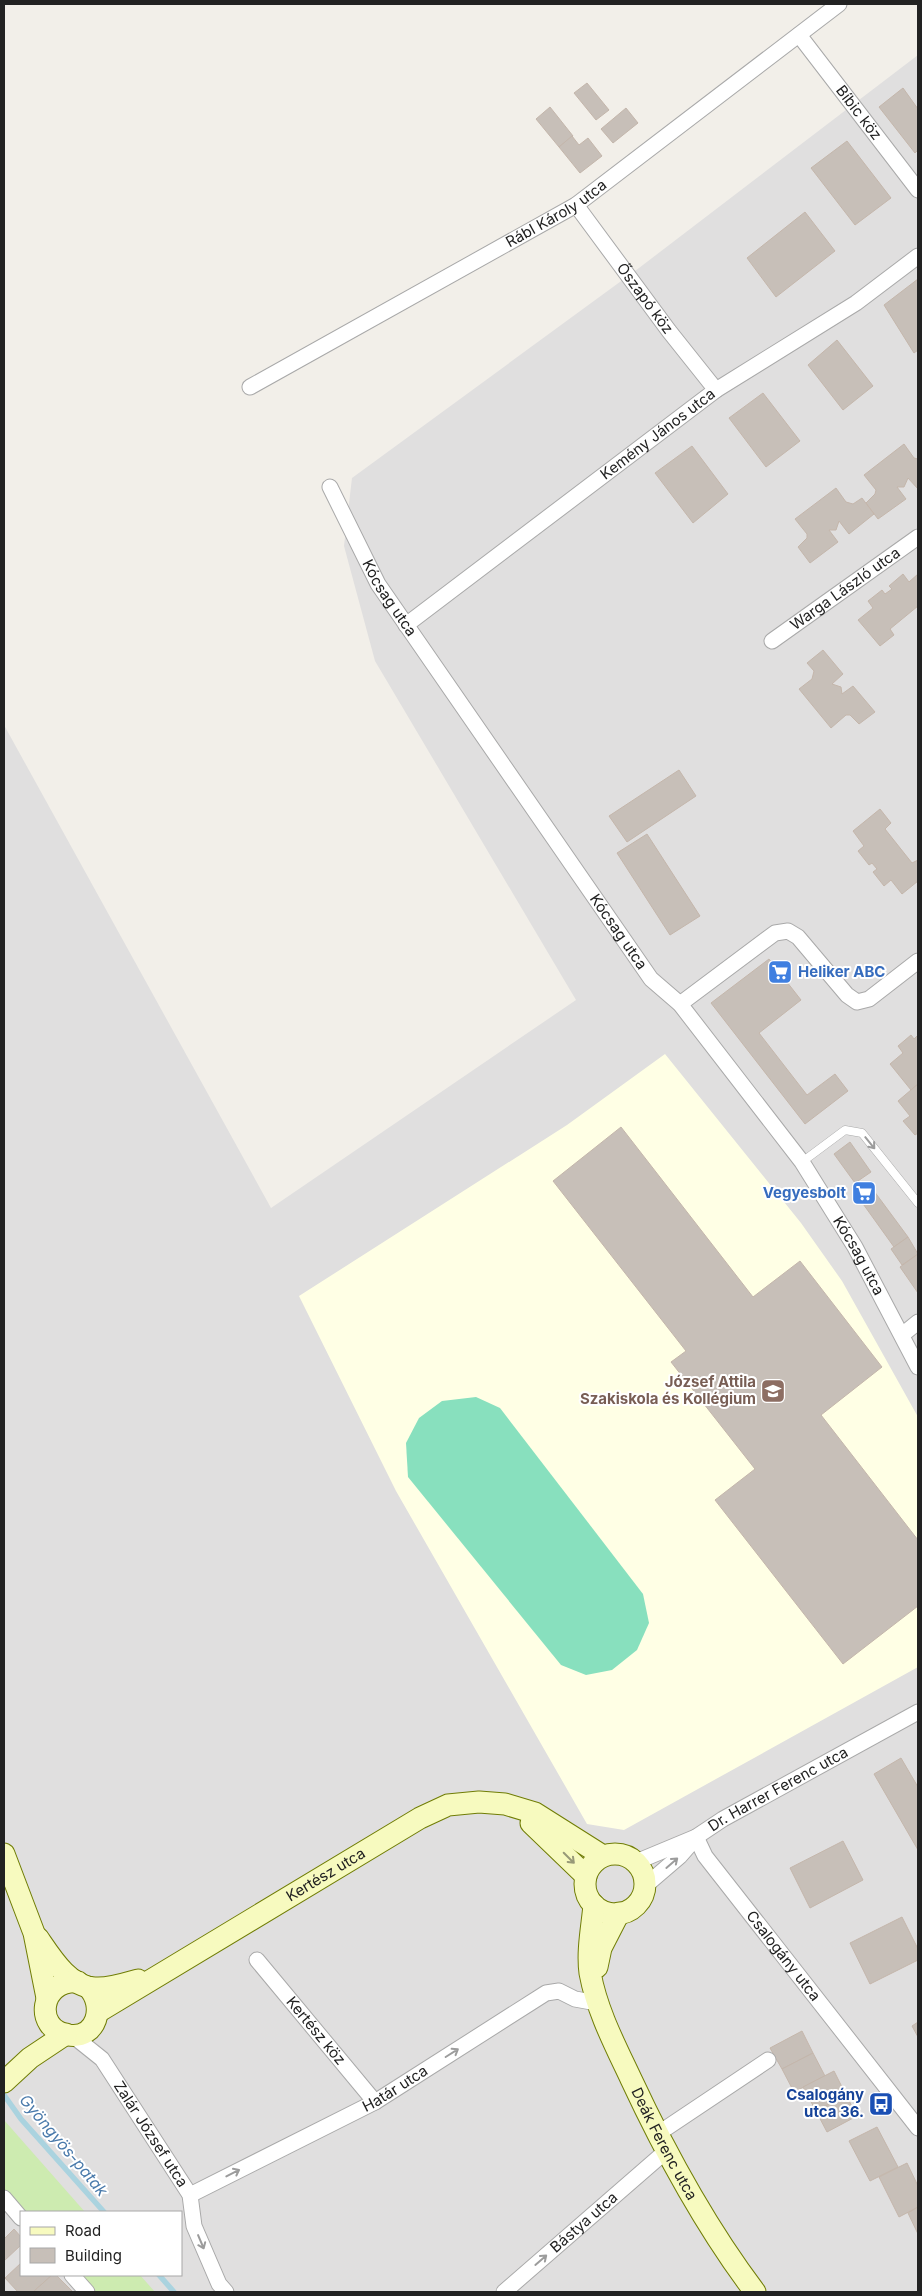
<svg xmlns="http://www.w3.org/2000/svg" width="922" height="2296" font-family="Inter,sans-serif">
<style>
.residential{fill:#e0dfdf;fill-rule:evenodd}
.education{fill:#ffffe5}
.grass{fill:#cdebb0}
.pitch{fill:#88e0be}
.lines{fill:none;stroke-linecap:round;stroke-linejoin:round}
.stream{stroke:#aad3df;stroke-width:5.5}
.building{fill:#c7bfb8;stroke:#c4b6ab}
.lane-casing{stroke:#a9a9a9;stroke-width:9}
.street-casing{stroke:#a9a9a9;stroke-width:17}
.secondary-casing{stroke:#707d05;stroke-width:23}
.lane{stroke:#fff;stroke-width:8}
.street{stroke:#fff;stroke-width:15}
.secondary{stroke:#f7fabf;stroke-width:21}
.oneway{stroke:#9c9c9c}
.oneway2{stroke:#979978}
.labels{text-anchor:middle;stroke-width:4;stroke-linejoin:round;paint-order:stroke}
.street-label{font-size:15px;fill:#222;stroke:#fff}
.shop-label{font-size:15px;font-weight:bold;fill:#366cbe;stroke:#fff;text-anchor:start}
.education-label{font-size:15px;font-weight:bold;fill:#785e54;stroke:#fff;text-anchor:end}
.transit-label{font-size:15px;font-weight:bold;fill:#164399;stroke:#fff;text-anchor:end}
.water-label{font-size:16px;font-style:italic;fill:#4a7aab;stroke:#fff}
</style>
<rect width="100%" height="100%" fill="#f2efe9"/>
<!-- residential -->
<path class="residential" d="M 918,55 L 918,2292 L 4,2292 L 4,725 L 271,1208 L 576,1000 L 375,661 L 344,546 L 352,478 L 639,268 ZM 21,2212 L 181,2212 L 181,2275 L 21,2275 Z"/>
<!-- education -->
<polygon class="education" points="665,1054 801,1223 842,1281 918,1417 918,1667 624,1830 587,1824 396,1491 299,1296 567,1125"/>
<!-- grass -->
<g class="grass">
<polygon points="4,2120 85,2212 21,2212 4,2198"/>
<polygon points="72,2275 140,2275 155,2292 87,2292"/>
</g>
<!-- pitch -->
<polygon class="pitch" points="476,1397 500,1408 643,1594 649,1623 637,1650 612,1670 586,1675 561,1665 408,1477 406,1443 419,1418 442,1401"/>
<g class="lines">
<!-- stream -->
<g class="stream">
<polyline points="4,2095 21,2119 104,2212"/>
<polyline points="159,2275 174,2292"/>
</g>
</g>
<!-- building -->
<g class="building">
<polygon points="587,83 609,110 596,120 574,93"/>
<polygon points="903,88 918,109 918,150 915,153 879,107"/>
<polygon points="550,107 573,136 559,147 536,119"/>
<polygon points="626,108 638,123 613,143 601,129"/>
<polygon points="572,136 579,145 588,138 602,156 580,173 559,147"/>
<polygon points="847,141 891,198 855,225 811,168"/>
<polygon points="805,212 835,251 776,297 747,258"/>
<polygon points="918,279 918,350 914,353 884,305"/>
<polygon points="837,340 873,386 843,410 808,365"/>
<polygon points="763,393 800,441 766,467 729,418"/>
<polygon points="904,444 914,458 918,459 918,489 908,478 904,487 897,487 906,499 878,519 866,503 875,494 876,490 864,475"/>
<polygon points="692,446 728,494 693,523 655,473"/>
<polygon points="836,488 846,502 853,504 862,498 874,514 849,534 839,521 836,530 829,530 838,542 810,563 798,547 807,538 807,534 795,519"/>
<polygon points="903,574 909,582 918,574 918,606 890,629 894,635 880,646 858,620 873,608 868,601 882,590 885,594 892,589 889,586"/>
<polygon points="823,650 843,674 832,684 841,687 842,694 853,686 875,712 859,724 850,715 846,715 831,728 799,689 812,679 814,671 807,663"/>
<polygon points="679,770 696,796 627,842 609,816"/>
<polygon points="880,809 891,823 885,829 912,863 918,860 918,881 902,894 891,880 884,886 873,872 877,869 872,863 869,865 858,851 864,846 853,831"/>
<polygon points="647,834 700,916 670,935 617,853"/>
<polygon points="769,959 801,1000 759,1033 807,1095 835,1074 848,1091 805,1124 711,1003"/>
<polygon points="911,1035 914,1039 918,1035 918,1084 911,1090 890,1064 903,1053 898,1046"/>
<polygon points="918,1084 918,1133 915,1135 903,1121 910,1116 898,1101"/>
<polygon points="621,1127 753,1297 800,1261 882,1367 821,1415 918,1540 918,1606 843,1664 715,1500 755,1469 671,1362 686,1351 553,1181"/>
<polygon points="850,1142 871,1172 855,1183 834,1154"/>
<polygon points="874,1191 908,1237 894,1247 861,1201"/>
<polygon points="908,1237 918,1254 902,1265 891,1249"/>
<polygon points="918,1254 918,1293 900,1267"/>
<polygon points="901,1758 918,1787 918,1850 874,1774"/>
<polygon points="843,1841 863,1880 810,1908 790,1868"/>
<polygon points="902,1917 918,1949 918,1960 870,1984 850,1943"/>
<polygon points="918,2022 918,2037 912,2026"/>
<polygon points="802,2031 813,2053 782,2069 770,2048"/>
<polygon points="813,2053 825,2076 794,2092 782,2069"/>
<polygon points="834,2071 846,2095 816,2111 803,2087"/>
<polygon points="846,2095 857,2116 827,2132 816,2111"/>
<polygon points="877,2127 898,2167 870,2181 849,2141"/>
<polygon points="907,2163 918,2186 918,2207 899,2217 879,2177"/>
<polygon points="918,2207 918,2234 908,2213"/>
<polygon points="14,2229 21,2237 21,2245 4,2261 4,2239"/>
<polygon points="21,2263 21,2275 52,2275 33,2292 18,2292 5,2278"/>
<polygon points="52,2275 56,2275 73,2292 33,2292"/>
</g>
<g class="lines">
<defs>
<polyline id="lane" points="802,1162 845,1130 862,1133 918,1203"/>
<g id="street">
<path id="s1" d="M 799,35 L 918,190"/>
<path id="s2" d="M 576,205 L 669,331 L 716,390"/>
<path id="s3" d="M 250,387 L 576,205 L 839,4"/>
<path id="s4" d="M 330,487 L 378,584 L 651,979 L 680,1004 L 802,1162 L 855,1247 L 918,1367"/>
<path id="s5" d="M 406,625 L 716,390 L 856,303 L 918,256"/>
<path id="s6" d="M 772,641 L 918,537"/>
<polyline points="680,1004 775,933 788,931 798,937 847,995 857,1002 869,999 918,961"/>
<polyline points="902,1335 918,1322"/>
<path id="s7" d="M 696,1837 L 705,1856 L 918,2128"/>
<path id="s8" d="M 636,1862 L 696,1837 L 723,1819 L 918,1712"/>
<polyline points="645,1886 680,1856 694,1840"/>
<path id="s9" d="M 257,1960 L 375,2102"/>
<path id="s10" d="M 72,2035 L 102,2059 L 190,2195 L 194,2226 L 219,2284 L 226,2292"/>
<polyline points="656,2135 768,2060"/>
<path id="s11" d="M 190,2195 L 375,2102 L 546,1993 L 559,1991 L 575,1999 L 597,2003"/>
<polyline points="4,2198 21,2218"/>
<polyline points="72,2275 87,2292"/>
<path id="s12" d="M 504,2292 L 665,2152"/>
</g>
<g id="secondary">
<polyline points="531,1823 586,1876"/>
<polyline points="4,1854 34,1933 47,1998"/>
<circle cx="615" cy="1884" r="30"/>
<path id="s13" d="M 594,1905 C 592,1927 587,1951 590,1973 C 597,2011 615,2045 631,2079 C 666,2154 705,2226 755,2292"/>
<path d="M 38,1938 C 51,1957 69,1987 95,1988 C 109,1989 124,1984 138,1980"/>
<polyline points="597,1967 601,1948 619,1913"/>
<path d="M 78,1982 C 40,1979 33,2029 68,2035 C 97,2040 106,2005 88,1987"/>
<path id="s14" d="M 98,2012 L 420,1818 L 448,1805 L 479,1802 L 505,1804 L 535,1813 L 603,1856"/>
<polyline points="4,2082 30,2058 66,2034"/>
</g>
</defs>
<!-- lane casing -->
<use href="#lane" class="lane-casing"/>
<!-- street casing -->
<use href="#street" class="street-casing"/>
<!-- secondary casing -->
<use href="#secondary" class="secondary-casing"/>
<!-- lane -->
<use href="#lane" class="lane"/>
<!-- street -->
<use href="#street" class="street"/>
<!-- secondary -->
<use href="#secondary" class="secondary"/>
</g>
<!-- one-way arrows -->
<defs><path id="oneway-shaft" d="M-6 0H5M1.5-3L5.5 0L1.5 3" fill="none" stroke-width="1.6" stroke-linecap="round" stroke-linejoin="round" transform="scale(1.25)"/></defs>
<g class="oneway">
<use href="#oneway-shaft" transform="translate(870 1143) rotate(51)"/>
<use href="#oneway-shaft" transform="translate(672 1863) rotate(-41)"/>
<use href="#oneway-shaft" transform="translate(452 2053) rotate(-32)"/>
<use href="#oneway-shaft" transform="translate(233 2173) rotate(-27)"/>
<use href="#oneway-shaft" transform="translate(201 2242) rotate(67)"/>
<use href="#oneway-shaft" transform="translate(541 2260) rotate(-41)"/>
</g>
<use class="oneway2" href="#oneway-shaft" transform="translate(569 1858) rotate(45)"/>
<!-- icons -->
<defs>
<symbol id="supermarket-square" viewBox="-11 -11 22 22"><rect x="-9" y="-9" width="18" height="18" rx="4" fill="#3f7fe0" stroke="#fff"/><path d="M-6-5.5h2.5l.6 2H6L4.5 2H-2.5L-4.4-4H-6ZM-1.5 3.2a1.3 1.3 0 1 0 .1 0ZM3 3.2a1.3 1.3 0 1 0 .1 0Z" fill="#fff"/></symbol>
<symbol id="school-square" viewBox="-11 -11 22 22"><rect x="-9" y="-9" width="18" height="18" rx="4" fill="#8d6e63" stroke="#fff"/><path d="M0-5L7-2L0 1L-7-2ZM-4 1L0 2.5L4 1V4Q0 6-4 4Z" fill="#fff"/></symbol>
<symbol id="bus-square" viewBox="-11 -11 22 22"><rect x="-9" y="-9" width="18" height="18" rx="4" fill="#1a4fb4" stroke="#fff"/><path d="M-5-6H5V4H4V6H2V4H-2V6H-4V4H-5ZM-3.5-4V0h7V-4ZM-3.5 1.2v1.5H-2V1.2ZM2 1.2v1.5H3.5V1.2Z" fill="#fff"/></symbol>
</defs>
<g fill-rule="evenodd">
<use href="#supermarket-square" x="766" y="958" width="28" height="28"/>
<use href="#supermarket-square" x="850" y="1179" width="28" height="28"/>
<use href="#school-square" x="759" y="1377" width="28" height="28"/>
<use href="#bus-square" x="867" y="2090" width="28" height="28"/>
</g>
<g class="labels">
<!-- street labels -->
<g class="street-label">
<text dy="5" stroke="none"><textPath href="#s1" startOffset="98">Bíbic köz</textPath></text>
<text dy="5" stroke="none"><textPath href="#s3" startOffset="352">Rábl Károly utca</textPath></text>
<text dy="5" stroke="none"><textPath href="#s2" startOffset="116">Őszapó köz</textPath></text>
<text dy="5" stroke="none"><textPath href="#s5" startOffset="316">Kemény János utca</textPath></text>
<text dy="5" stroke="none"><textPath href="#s6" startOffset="90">Warga László utca</textPath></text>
<text dy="5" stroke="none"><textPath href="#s4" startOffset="126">Kócsag utca</textPath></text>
<text dy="5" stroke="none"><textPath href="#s4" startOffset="531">Kócsag utca</textPath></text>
<text dy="5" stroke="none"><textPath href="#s4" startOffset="936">Kócsag utca</textPath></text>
<text dy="5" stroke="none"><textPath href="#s8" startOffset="160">Dr. Harrer Ferenc utca</textPath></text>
<text dy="5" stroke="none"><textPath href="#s14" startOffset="266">Kertész utca</textPath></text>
<text dy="5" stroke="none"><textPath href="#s7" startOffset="148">Csalogány utca</textPath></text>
<text dy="5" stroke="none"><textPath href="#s9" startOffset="92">Kertész köz</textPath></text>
<text dy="5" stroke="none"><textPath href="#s11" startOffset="231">Határ utca</textPath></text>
<text dy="5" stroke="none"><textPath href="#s10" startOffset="128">Zalár József utca</textPath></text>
<text dy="5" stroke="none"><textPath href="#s13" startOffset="255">Deák Ferenc utca</textPath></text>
<text dy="5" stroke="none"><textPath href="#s12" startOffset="106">Bástya utca</textPath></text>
</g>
<!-- shop labels -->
<g class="shop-label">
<text x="798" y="977">Heliker ABC</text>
<text x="846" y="1198" text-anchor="end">Vegyesbolt</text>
</g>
<!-- education labels -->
<g class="education-label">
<text x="756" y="1387">József Attila<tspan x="756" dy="17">Szakiskola és Kollégium</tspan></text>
</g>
<!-- transit labels -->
<g class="transit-label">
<text x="864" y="2100">Csalogány<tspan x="864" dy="17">utca 36.</tspan></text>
</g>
<!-- water labels -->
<g class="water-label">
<text transform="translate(64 2145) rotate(50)" y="6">Gyöngyös-patak</text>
</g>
</g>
<!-- border -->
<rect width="922" height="2296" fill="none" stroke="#222222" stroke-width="10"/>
<!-- legend -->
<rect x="20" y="2211" width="162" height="65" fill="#ffffff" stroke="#a7a7a7"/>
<rect x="30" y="2227" width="25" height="8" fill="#f7fabf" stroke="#a7a7a7"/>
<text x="65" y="2236" font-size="15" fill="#222222">Road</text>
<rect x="30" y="2248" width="25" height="15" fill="#c7bfb8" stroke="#a7a7a7"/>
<text x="65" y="2261" font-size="15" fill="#222222">Building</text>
</svg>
